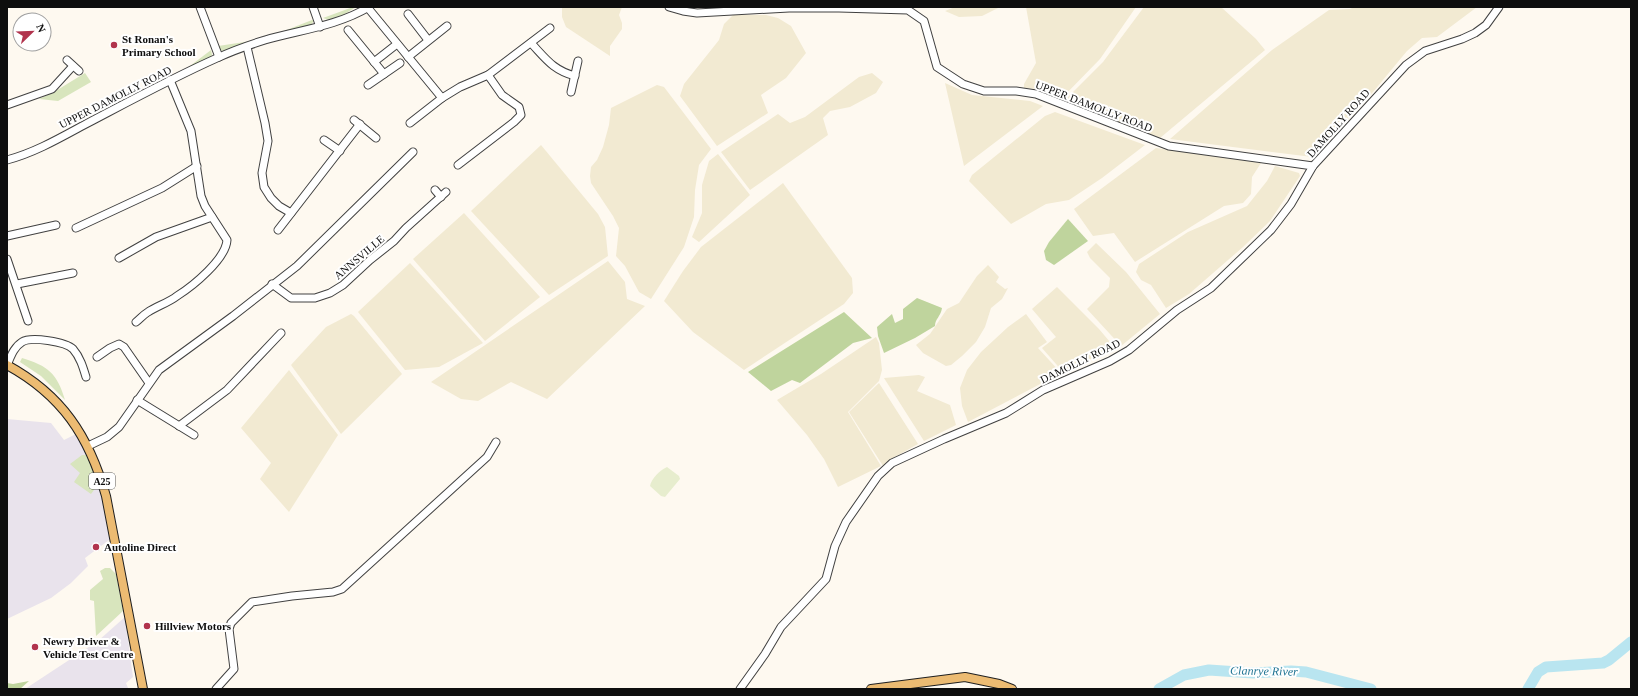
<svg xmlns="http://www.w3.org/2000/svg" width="1638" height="696" font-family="'Times New Roman',serif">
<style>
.industrial{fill:#e9e3ec}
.farmland{fill:#f2ead2}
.green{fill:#d8e5bd}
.forest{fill:#bfd49d}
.pitch{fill:#e7edce}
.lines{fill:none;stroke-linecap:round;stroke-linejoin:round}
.river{stroke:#b9e5f0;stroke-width:11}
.minor-casing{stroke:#414141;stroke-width:9}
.major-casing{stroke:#1f1f1f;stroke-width:10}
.minor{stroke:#fff;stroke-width:7}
.major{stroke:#ecbb72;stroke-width:8}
.poi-dot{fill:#b1334d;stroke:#fff;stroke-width:1.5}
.labels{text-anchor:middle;stroke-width:4;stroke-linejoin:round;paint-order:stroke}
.shield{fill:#fff;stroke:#565656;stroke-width:1}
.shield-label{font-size:10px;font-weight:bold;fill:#0e0e0e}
.poi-label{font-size:11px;font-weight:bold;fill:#0e0e0e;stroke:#fff;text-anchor:start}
.street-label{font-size:11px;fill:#0e0e0e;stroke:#fff}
.water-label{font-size:12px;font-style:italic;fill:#227594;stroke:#fff}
</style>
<rect width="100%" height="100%" fill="#fef9f0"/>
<!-- industrial -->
<g class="industrial">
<polygon points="7,419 51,423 64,440 78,433 117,534 85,558 88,566 71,583 51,598 7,619"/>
<polygon points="125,617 133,677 126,683 128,688 25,689 98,641"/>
</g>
<!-- farmland -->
<g class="farmland">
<polygon points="562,7 622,7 619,15 622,23 622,29 610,46 610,56 566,27 562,17"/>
<polygon points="955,7 1000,7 982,16 959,17 945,11"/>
<polygon points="1026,7 1136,7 1100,59 1060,100 1039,89 1024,88 1024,84 1036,63"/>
<polygon points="1144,7 1221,7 1256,39 1265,50 1160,138 1063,102 1103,62"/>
<polygon points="1354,7 1477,7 1437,37 1422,38 1407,51 1373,92 1312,157 1170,139 1272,50 1329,10 1350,9"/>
<polygon points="733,15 766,15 778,18 791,26 806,53 786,78 761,95 768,113 717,146 680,96 684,84 719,40 724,24"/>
<polygon points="872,73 883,82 876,93 850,107 830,111 823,118 828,135 750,190 721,152 778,114 790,123 805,117 859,77"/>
<polygon points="945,83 972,95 1030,101 1043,106 964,166"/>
<polygon points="657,85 664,87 711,149 699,165 695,190 694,217 684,247 651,299 639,292 625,266 616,256 619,228 613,216 591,183 590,176 591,167 597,160 603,147 609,125 611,108"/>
<polygon points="1055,112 1145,145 1102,178 1069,200 1046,204 1011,224 969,181 972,175 1045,116"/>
<polygon points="541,145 598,214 605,227 608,256 549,295 471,211"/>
<polygon points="1156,148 1261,163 1252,177 1251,194 1243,203 1224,206 1135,262 1114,233 1093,236 1074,209"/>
<polygon points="718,154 750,195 699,242 692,237 702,213 702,185 709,161"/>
<polygon points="1275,166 1299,173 1300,176 1270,221 1243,247 1189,294 1166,308 1151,285 1141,280 1136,272 1139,264 1188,232 1247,206 1267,181"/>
<polygon points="783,183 852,278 853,293 844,304 744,370 693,332 664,301 683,271 701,247"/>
<polygon points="464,213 540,297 485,341 413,259"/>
<polygon points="1096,243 1126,272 1160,314 1121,346 1087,309 1109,287 1110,278 1090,258 1087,252"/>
<polygon points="608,261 625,282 627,299 645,306 547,399 511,382 478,401 461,399 431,382"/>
<polygon points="410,263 483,343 439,367 405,370 358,312"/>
<polygon points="988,265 999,277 996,282 1005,289 1008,288 1002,299 991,308 985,327 976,342 962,356 951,365 946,366 923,353 916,345 930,334 947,309 959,303 977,276"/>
<polygon points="1057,287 1099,329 1115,348 1063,372 1042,348 1056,337 1032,309"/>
<polygon points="351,314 354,316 402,374 341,434 291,365 326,327"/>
<polygon points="1026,314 1047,342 1038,348 1061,373 968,422 962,406 960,388 967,370 981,352 1008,327"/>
<polygon points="876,337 879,343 882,370 879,381 848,412 881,466 838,487 824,459 807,435 777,400 821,374"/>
<polygon points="289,370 338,435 289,512 260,479 271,463 241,428"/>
<polygon points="919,375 925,377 917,391 950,405 956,425 924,441 884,378"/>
<polygon points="879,383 918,444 893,458 883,466 849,412"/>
</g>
<!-- green -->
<g class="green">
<polygon points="353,7 356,7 343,15 329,20 323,18"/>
<path d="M 312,20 L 314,21 C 307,31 295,30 284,31 Z"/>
<polygon points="258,40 226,52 220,50 218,46"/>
<polygon points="211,50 212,55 210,58 186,69"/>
<polygon points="85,73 91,82 58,101 39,99 54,92"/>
<path d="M 22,358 C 48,366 57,373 65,400 L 41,376 L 20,362 Z"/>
<polygon points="82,455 86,455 89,457 99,483 91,494 74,482 80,473 70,464"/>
<polygon points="105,568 110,568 116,574 123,611 96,636 94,601 90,600 90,590 103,579 100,571"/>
</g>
<!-- forest -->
<g class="forest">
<polygon points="1068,219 1088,241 1054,265 1046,260 1044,251 1049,242"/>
<path d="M 917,298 L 942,308 C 941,316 935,319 935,326 L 915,338 L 884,353 L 878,336 L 877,327 L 892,314 L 895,323 L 903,319 L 903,309 Z"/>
<polygon points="844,312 872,338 853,343 800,383 792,380 771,391 748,372"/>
<polygon points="29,681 20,689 7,689 7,683 13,684"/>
</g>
<!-- pitch -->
<path class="pitch" d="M 667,467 L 679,476 L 680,479 L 665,497 L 661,496 L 650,486 C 651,479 660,470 667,467 Z"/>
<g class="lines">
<!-- river -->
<g class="river">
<polyline points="1159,689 1184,675 1209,670 1253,673 1291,671 1306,672 1371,689"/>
<polyline points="1528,689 1538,672 1546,667 1603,663 1609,660 1631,642"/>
</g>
<defs>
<g id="minor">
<polyline points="200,7 219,57"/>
<polyline points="313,7 320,27"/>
<polyline points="669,7 683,11 697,13 789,8 839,8 908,10 924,21 937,67 963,84 984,91 1016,91 1036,94 1169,146 1313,166"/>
<polyline points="368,8 442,98"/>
<polyline points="408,14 428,40"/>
<polyline points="348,30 384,74"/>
<path d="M 531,43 C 546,59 553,70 575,76"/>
<polyline points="247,47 265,123 268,141 262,173 264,187 271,198 279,206 291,213"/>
<polyline points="408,57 447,26"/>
<polyline points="67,60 79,71"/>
<polyline points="374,62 397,44"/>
<polyline points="488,75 550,28"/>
<polyline points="368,85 400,63"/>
<polyline points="571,92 578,61"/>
<polyline points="7,105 52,89 73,66"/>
<polyline points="354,120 376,138"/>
<polyline points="410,123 442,98 460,87 488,75 502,95 519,107 521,115 514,122 458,165"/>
<polyline points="324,140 340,151"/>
<path d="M 7,160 C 34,153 60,138 84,125 C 128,102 172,78 217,58 C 232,51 249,45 265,40 C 300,30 337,26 369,7"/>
<polyline points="435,190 441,197"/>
<polyline points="76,228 162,188 197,166"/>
<polyline points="278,230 360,124"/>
<polyline points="7,236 56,225"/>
<polyline points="119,258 156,237 212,217"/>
<polyline points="7,259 28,321"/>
<polyline points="17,284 73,273"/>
<polyline points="272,284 291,298 315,298 330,293 343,285 370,260 394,241 406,228 446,192"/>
<path d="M 136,322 C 140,319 143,315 148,312 C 157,306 168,303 177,296 C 193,286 226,259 227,240 L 205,206 L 201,196 L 191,131 L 170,80"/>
<polyline points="97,357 110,348 119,344 124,347 149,383"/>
<path d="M 7,365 C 11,356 14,347 22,342 C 31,336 66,342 73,349 C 80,357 83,367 86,377"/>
<polyline points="137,400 194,435"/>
<polyline points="179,426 227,390 281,333"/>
<polyline points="88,446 107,437 119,427 159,370 233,316 297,266 413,152"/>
<polyline points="216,689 234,669 229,629 231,623 252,602 292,596 333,592 342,589 487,457 496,442"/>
<polyline points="740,689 765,654 781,627 826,579 835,546 846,522 878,476 892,463 944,439 1006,413 1043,390 1110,361 1129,350 1177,310 1211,288 1271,230 1291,204 1313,166 1406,65 1425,51 1462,39 1475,33 1486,25 1499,7"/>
</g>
<g id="major">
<path d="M 7,365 C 62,395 89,436 106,496 L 143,689"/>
<polyline points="871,689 965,677 999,684 1012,689"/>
</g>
</defs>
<!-- minor casing -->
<use href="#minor" class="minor-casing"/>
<!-- major casing -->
<use href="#major" class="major-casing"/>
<!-- minor -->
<use href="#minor" class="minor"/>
<!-- major -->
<use href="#major" class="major"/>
</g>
<!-- markers -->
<g class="poi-dot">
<circle cx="114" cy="45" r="4"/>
<circle cx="96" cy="547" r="4"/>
<circle cx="147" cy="626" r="4"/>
<circle cx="35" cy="647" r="4"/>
</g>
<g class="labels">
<!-- shield labels -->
<rect class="shield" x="89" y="473" width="26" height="16" rx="3"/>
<g class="shield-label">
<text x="102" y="485">A25</text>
</g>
<!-- poi labels -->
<g class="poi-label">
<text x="122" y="43">St Ronan's<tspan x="122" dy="13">Primary School</tspan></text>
<text x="104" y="551">Autoline Direct</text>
<text x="155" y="630">Hillview Motors</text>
<text x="43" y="645">Newry Driver &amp;<tspan x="43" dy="13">Vehicle Test Centre</tspan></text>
</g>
<!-- street labels -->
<g class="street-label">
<text transform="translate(115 97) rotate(-27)" y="4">UPPER DAMOLLY ROAD</text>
<text transform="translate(1094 106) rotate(21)" y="4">UPPER DAMOLLY ROAD</text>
<text transform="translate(1338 123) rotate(-48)" y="4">DAMOLLY ROAD</text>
<text transform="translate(359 257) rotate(-40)" y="4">ANNSVILLE</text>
<text transform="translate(1080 361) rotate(-26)" y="4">DAMOLLY ROAD</text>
</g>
<!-- water labels -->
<g class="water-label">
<text transform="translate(1264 671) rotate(1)" y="4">Clanrye River</text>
</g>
</g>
<!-- border -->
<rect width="1638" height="696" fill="none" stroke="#0e0e0e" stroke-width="16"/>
<!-- north arrow -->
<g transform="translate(32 32) rotate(67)"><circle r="19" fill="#ffffff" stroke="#9f9f9f"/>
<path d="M0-3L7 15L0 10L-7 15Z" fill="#b1334d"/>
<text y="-6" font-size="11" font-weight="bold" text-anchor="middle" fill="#0e0e0e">N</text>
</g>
</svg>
